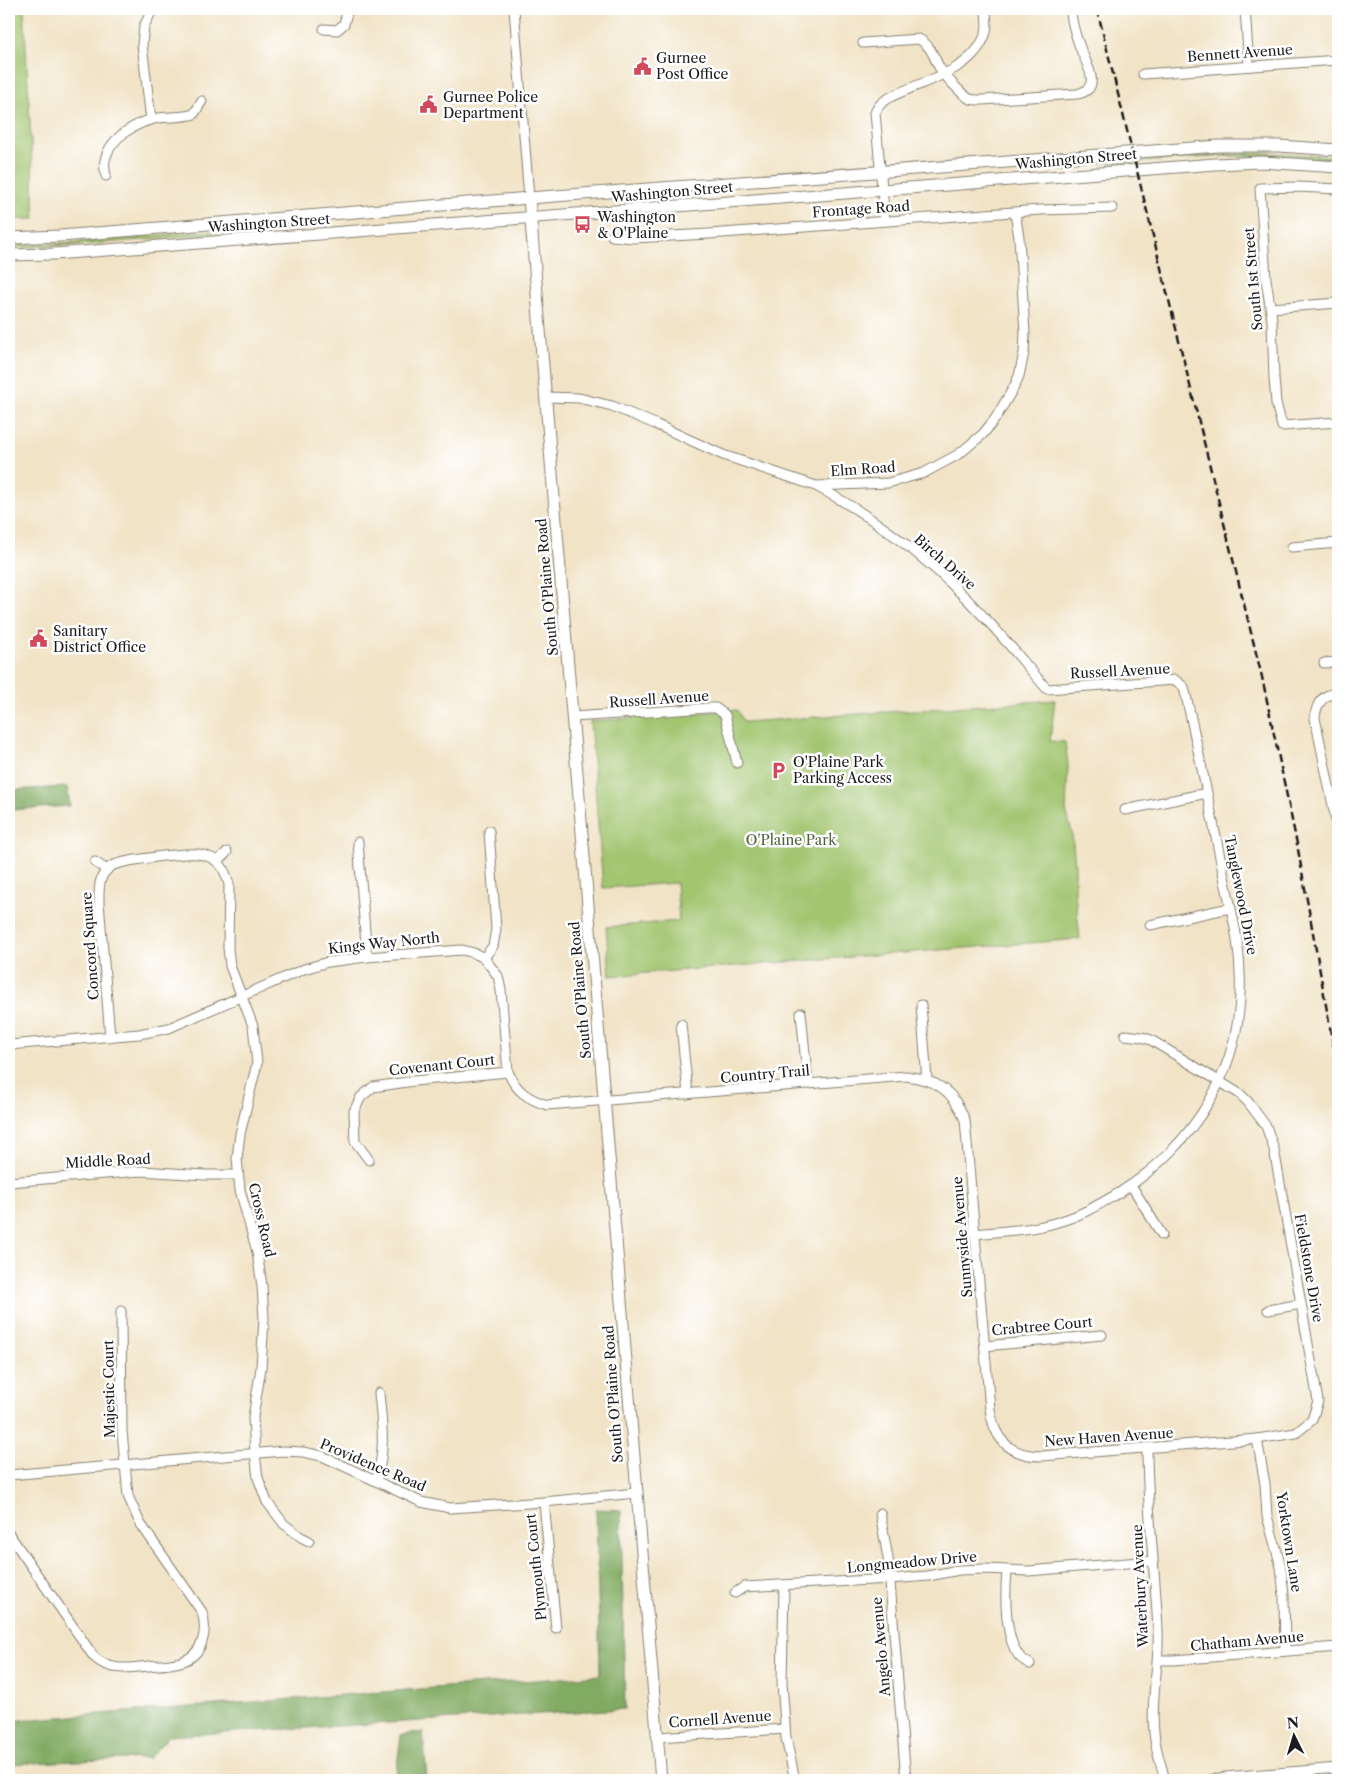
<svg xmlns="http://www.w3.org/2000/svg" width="1347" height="1789" font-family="'Libre Caslon Text',serif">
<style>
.green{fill:#a2c56f;stroke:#5f7046}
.forest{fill:#81aa62;stroke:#4e633f}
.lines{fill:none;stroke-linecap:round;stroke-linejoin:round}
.minor-casing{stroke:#868071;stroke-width:11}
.major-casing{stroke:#868071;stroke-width:13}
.minor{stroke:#fff;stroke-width:9}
.major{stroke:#fff;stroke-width:11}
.rail{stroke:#1c1c1c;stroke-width:2.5;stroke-dasharray:8 4;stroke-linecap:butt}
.labels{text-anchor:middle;stroke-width:5;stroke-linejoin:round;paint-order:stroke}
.street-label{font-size:14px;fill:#1c1c1c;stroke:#fff}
.poi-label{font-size:14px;fill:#1c1c1c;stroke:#fff;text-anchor:start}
.park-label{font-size:14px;fill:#52603d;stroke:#fff}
</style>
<rect width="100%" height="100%" fill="#fff"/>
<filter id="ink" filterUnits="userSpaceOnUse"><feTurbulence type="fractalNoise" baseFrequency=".02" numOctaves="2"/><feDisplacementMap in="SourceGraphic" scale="10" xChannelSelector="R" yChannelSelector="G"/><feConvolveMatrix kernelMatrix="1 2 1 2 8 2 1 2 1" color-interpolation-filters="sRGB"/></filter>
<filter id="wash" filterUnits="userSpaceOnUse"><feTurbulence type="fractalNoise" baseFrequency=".0096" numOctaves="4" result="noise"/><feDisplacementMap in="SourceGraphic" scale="20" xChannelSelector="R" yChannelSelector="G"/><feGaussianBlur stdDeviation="1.12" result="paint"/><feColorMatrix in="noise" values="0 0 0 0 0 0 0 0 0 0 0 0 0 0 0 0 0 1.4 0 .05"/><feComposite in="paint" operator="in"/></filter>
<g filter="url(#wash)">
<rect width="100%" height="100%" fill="#f1e3c6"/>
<!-- green -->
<g class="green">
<polygon points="9,9 24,9 35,219 9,219"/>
<polygon points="1249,153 1288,153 1338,157 1338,160 1290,156 1248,156 1209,157 1129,163 1082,164"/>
<polygon points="272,229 93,244 9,248 9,245 66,243 193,232"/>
<polygon points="1055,700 1050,741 1065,742 1068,764 1066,810 1072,833 1075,866 1075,893 1080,939 610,976 606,927 679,921 676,883 603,888 590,721 737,710 744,722"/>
</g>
<!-- forest -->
<g class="forest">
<polygon points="67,787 70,806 11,810 9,809 9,790"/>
<polygon points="596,1509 621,1510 625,1709 169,1736 149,1758 9,1764 9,1721 600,1675"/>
<polygon points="423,1732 427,1780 395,1780 401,1735"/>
</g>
</g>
<g filter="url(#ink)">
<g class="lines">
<defs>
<g id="minor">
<polyline points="514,9 529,198"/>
<polyline points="1245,9 1249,66"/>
<polyline points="324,29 337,30 344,24 348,9"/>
<path d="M 863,43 L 919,39 C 931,46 933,55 939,67 C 944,75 962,95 970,99 C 973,100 978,100 982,100 L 1077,94 C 1103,89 1087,65 1081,50 C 1076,37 1071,23 1071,9"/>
<polyline points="1143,74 1338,60"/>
<polyline points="151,120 142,44 144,26 153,9"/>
<path d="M 106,176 C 105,171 104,165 105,160 C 110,137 137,122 158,118 C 170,116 183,118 194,114 L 202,101"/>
<polyline points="1338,189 1298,187 1260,188 1266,279 1272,319 1274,378 1276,403 1282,426 1338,422"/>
<path d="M 885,220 L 875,113 C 879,102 887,99 897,94 C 928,79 975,70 986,32 C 988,25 986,16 986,9"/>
<polyline points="612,236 633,238 709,234 1040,210 1112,208"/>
<polyline points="1271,308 1338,303"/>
<polyline points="546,397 579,398 612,406 655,424 723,455 816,486 888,483 924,473 959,454 983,434 995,419 1014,387 1019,376 1024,353 1025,333 1019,237 1015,213"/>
<path d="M 816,486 C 878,519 936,565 984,617 C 1006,640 1026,665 1047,689 L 1175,680 L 1184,687 L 1189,709 C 1201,763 1212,817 1223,872 C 1230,905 1239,938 1240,972 C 1245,1066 1196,1144 1119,1193 C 1100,1204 1082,1215 1061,1221 C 1034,1230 1004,1231 975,1234"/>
<polyline points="1292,547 1338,543"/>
<polyline points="1324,663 1338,662"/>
<path d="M 1338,693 C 1323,694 1316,703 1315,718 L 1338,830"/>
<polyline points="573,717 708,708 716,708 725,715 737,763"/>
<polyline points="1125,810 1207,793"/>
<polyline points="358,842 367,957"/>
<polyline points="218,861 227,852"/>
<polyline points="95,862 107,870"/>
<polyline points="1150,925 1230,908"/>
<polyline points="484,958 493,946 496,929 489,831"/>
<polyline points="921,1005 927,1080"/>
<polyline points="801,1013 808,1084"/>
<polyline points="681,1024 688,1094"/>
<path d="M 110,1037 L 99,902 C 99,889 98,876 110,867 C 119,860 185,853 198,854 C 204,855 212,857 216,861 C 223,865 227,877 229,884 L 228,948 L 230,966 L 253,1026 L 257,1063 L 240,1134 L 237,1158 L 240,1190 L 257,1252 L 262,1286 L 264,1318 L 261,1368 L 253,1417 L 255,1453 L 258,1478 L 267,1502 L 284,1524 L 301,1537 L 309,1541"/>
<path d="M 9,1045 L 139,1034 L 169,1028 L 304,969 L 328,962 L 367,957 L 462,950 L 474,953 L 484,958 L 498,976 L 501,990 L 508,1072 C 516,1091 528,1099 547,1105 L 906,1076 C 937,1080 953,1090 965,1120 L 990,1409 C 994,1440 1010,1456 1042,1456 L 1257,1439 L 1296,1433 L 1312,1420 L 1318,1401 L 1274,1149 L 1266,1126 L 1248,1102 L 1240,1094 L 1151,1040 L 1142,1037 L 1125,1035"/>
<polyline points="369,1160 355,1141 354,1111 361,1097 373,1087 414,1081 508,1072"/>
<polyline points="9,1182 141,1171 205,1175 238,1175"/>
<polyline points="1131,1185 1162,1235"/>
<polyline points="1268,1310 1301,1304"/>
<polyline points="985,1346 1102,1335"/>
<polyline points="1257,1439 1265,1484 1267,1516 1281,1567 1284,1596 1285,1651"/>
<path d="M 1147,1448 C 1147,1509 1155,1569 1158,1630 C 1160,1664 1150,1698 1154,1732 C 1155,1749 1161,1764 1165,1780"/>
<polyline points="9,1475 283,1451 303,1452 322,1456 421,1502 450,1508 544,1502 636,1493"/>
<path d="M 376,1481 C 386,1449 382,1425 379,1393"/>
<polyline points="544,1502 556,1628"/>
<polyline points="880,1513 888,1558 906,1780"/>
<path d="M 9,1534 L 94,1657 C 110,1672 129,1668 149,1666 C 159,1665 170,1665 180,1662 C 203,1656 208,1632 202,1612 L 140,1523 L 128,1496 L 122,1431 L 121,1311"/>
<path d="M 1007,1571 C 1005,1593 1004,1639 1020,1657 C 1022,1660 1027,1662 1030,1664"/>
<polyline points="784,1585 782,1683 786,1738 795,1780"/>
<polyline points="735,1593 744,1587 890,1579 928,1576 959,1570 985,1569 1028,1571 1152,1561"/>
<polyline points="1158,1660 1174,1660 1338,1647"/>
<polyline points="657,1737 785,1729"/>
<polyline points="1209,1780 1225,1777 1338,1768"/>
</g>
<g id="major">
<polyline points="529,198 661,1780"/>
<polyline points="9,238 60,236 529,198 1219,146 1279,146 1338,150"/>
<polyline points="9,255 54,254 319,234 1215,164 1262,162 1338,167"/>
</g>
</defs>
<!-- minor casing -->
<use href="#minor" class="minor-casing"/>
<!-- major casing -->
<use href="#major" class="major-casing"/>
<!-- minor -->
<use href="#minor" class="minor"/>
<!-- major -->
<use href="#major" class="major"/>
<!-- rail -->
<polyline class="rail" points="1097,9 1262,677 1297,844 1338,1072"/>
</g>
</g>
<!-- icons -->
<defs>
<symbol id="civic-bare" viewBox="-9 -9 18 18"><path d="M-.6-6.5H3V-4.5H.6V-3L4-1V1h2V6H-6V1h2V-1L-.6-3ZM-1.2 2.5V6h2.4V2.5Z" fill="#d1495b" stroke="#fff" stroke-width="2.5" paint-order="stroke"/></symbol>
<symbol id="bus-bare" viewBox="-9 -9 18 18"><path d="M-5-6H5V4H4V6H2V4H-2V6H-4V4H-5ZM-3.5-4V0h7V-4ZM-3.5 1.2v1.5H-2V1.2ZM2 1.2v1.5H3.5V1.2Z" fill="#d1495b" stroke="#fff" stroke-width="2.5" paint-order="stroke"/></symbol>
<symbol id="parking-bare" viewBox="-9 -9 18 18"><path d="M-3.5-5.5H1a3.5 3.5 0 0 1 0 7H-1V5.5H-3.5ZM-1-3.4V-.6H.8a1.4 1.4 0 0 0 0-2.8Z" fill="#d1495b" stroke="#fff" stroke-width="2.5" paint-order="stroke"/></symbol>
</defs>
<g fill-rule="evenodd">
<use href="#civic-bare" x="630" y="54" width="25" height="25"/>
<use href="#civic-bare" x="416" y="92" width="25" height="25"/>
<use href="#bus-bare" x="570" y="212" width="25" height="25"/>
<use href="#civic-bare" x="26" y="626" width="25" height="25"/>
<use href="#parking-bare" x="766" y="758" width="25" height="25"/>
</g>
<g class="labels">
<!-- street labels -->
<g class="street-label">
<text transform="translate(1240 53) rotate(-4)" y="5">Bennett Avenue</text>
<text transform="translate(1076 159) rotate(-5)" y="5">Washington Street</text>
<text transform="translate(672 192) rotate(-5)" y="5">Washington Street</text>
<text transform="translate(861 209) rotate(-4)" y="5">Frontage Road</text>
<text transform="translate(269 223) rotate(-4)" y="5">Washington Street</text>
<text transform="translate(1253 279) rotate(-95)" y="5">South 1st Street</text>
<text transform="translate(863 469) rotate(-4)" y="5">Elm Road</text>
<text transform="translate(945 562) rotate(41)" y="5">Birch Drive</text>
<text transform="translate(547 587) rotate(-95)" y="5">South O'Plaine Road</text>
<text transform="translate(1120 671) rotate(-3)" y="5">Russell Avenue</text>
<text transform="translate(659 699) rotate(-4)" y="5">Russell Avenue</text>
<text transform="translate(1241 895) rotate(79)" y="5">Tanglewood Drive</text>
<text transform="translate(384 943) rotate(-6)" y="5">Kings Way North</text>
<text transform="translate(90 946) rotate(-94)" y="5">Concord Square</text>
<text transform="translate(580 990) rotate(-95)" y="5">South O'Plaine Road</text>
<text transform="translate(442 1065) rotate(-6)" y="5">Covenant Court</text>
<text transform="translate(765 1074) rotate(-5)" y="5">Country Trail</text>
<text transform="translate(108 1161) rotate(-3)" y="5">Middle Road</text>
<text transform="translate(262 1220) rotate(77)" y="5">Cross Road</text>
<text transform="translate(962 1237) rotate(-95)" y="5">Sunnyside Avenue</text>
<text transform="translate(1309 1268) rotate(80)" y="5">Fieldstone Drive</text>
<text transform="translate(1042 1326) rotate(-5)" y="5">Crabtree Court</text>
<text transform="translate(109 1389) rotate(-91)" y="5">Majestic Court</text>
<text transform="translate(613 1394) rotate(-94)" y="5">South O'Plaine Road</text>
<text transform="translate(1109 1437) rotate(-4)" y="5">New Haven Avenue</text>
<text transform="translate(373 1465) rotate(23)" y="5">Providence Road</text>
<text transform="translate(1289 1542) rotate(81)" y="5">Yorktown Lane</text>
<text transform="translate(912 1562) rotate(-5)" y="5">Longmeadow Drive</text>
<text transform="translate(536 1567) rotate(-96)" y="5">Plymouth Court</text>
<text transform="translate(1140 1586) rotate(-93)" y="5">Waterbury Avenue</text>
<text transform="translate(1247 1641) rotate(-5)" y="5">Chatham Avenue</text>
<text transform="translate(881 1647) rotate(-95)" y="5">Angelo Avenue</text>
<text transform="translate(720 1719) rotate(-4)" y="5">Cornell Avenue</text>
</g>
<!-- poi labels -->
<g class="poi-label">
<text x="656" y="63">Gurnee<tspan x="656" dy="16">Post Office</tspan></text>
<text x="443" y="102">Gurnee Police<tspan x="443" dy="16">Department</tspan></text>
<text x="597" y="222">Washington<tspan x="597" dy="16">&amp; O'Plaine</tspan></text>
<text x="53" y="636">Sanitary<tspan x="53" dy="16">District Office</tspan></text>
<text x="793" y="767">O'Plaine Park<tspan x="793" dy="16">Parking Access</tspan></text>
</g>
<!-- park labels -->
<g class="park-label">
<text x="791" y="845">O'Plaine Park</text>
</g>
</g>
<!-- margin -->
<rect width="1347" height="1789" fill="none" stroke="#fff" stroke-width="30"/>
<!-- north arrow -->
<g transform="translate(1294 1736) rotate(355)" stroke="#ffffff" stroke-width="4" paint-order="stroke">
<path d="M0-4L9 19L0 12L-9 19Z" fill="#1c1c1c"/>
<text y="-8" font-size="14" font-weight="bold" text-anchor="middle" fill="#1c1c1c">N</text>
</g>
</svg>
